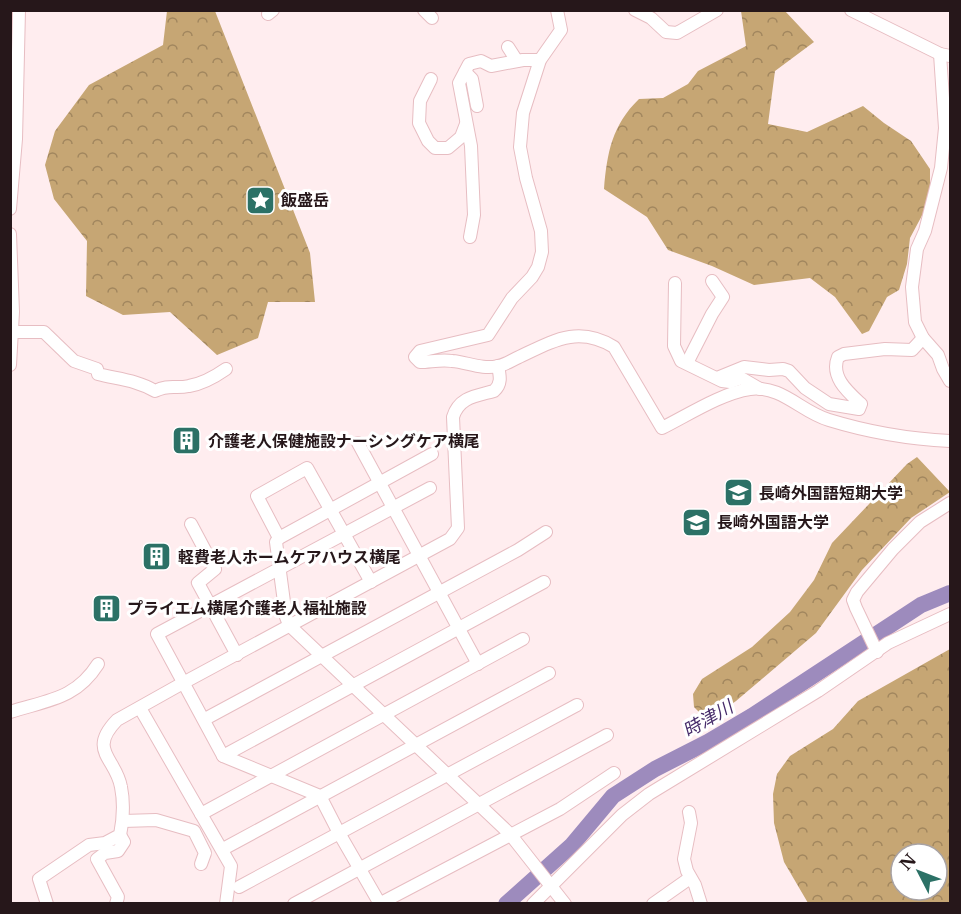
<svg xmlns="http://www.w3.org/2000/svg" width="961" height="914" font-family="'Libre Baskerville','Noto Sans JP',serif">
<style>
.forest{fill:url(#forest-crowns);fill-rule:evenodd}
.lines{fill:none;stroke-linecap:round;stroke-linejoin:round}
.river{stroke:#9d8bbd;stroke-width:16}
.minor-casing{stroke:#e7bdc2;stroke-width:14}
.minor{stroke:#fff;stroke-width:12}
.labels{text-anchor:middle;stroke-width:6;stroke-linejoin:round;paint-order:stroke}
.poi-label{font-size:16px;font-weight:bold;fill:#26171a;stroke:#fff;text-anchor:start}
.water-label{font-size:18px;font-style:italic;fill:#462b6a;stroke:#fff}
</style>
<defs>
<pattern id="forest-crowns" width="20" height="18" patternUnits="userSpaceOnUse" patternTransform="scale(1.5)"><rect width="20" height="18" fill="#c6a674"/><path d="M2 6a3 3 0 1 1 6 0M12 15a3 3 0 1 1 6 0" fill="none" stroke="#a1865e"/></pattern>
</defs>
<rect width="100%" height="100%" fill="#ffedef"/>
<!-- forest -->
<g class="forest">
<polygon points="167,11 215,11 310,253 315,302 268,302 258,338 217,355 170,312 123,315 86,296 87,241 54,199 45,165 55,131 89,85 163,45"/>
<path d="M 741,11 L 785,11 L 814,42 L 775,71 L 768,124 L 807,132 L 863,106 L 884,123 L 911,141 L 930,169 L 930,191 L 926,208 L 910,238 L 907,264 L 899,290 L 887,297 L 869,331 L 862,334 L 835,297 L 810,278 L 754,285 L 712,266 L 668,250 L 647,217 L 604,189 C 607,153 612,125 639,99 L 663,98 L 688,84 L 698,71 L 746,46 Z"/>
<polygon points="917,457 950,492 911,518 862,570 816,633 736,701 718,714 705,718 694,707 693,694 702,679 752,647 790,612 814,580 832,543 907,464"/>
<path d="M 950,649 L 950,903 L 808,903 L 784,862 L 774,823 L 773,794 L 777,774 L 790,756 L 833,729 L 858,701 ZM 901,854 L 937,854 L 937,890 L 901,890 Z"/>
</g>
<g class="lines">
<!-- river -->
<polyline class="river" points="506,904 572,845 613,796 655,769 708,742 752,716 921,605 950,593"/>
<defs>
<g id="minor">
<polyline points="424,10 432,18"/>
<path d="M 557,10 L 561,30 L 540,60 L 523,113 L 520,147 L 526,178 L 541,231 L 542,252 L 538,267 L 532,277 L 512,298 L 488,335 L 420,351 L 415,357 L 420,362 C 430,362 442,359 452,361 C 467,362 482,370 498,366 C 505,365 512,360 519,357 C 553,341 578,325 614,347 L 662,428 C 688,415 722,393 750,389 C 782,385 801,412 829,420 C 868,432 909,439 950,441"/>
<polyline points="635,10 651,18 666,32 677,33 717,10"/>
<polyline points="851,10 940,54 950,56"/>
<polyline points="268,14 273,10"/>
<polyline points="508,47 517,61"/>
<polyline points="940,54 945,128 941,168 925,231 917,249 912,287 915,322 923,338 938,355 943,369 950,381"/>
<polyline points="465,72 472,79 477,106"/>
<polyline points="431,79 420,101 419,123 428,141 435,148 448,148 461,137 466,124"/>
<polyline points="10,209 16,139 19,10"/>
<polyline points="10,234 13,312 10,365"/>
<polyline points="470,237 474,215 471,146 459,83 469,64 481,61 491,66 523,60 540,60"/>
<polyline points="675,283 674,346 681,361 722,381 730,382 741,378 760,389"/>
<path d="M 12,332 L 44,332 L 74,361 L 97,369 L 98,374 C 117,379 137,380 155,391 C 169,384 175,389 189,386 C 201,384 216,376 226,369"/>
<polyline points="687,363 712,314 723,297 712,281"/>
<path d="M 717,378 L 744,367 L 769,370 L 783,369 L 789,371 L 805,388 L 829,404 L 859,409 L 861,404 C 848,392 830,377 838,357 L 844,354 L 885,349 L 912,350 L 923,338"/>
<polyline points="358,443 478,664"/>
<polyline points="432,454 279,538 276,542 286,617 289,625 510,834 565,904"/>
<polyline points="191,524 215,569 198,583 237,655"/>
<polyline points="279,538 257,496 307,468 371,582"/>
<polyline points="877,652 856,608 853,600 857,592 893,549 920,522 950,503"/>
<polyline points="140,708 201,814 523,639"/>
<path d="M 10,712 C 48,700 76,699 98,664"/>
<polyline points="205,719 518,550 546,532"/>
<polyline points="223,756 544,582"/>
<polyline points="689,812 691,823 684,859 687,871 695,885 701,904"/>
<polyline points="201,814 231,866 226,904"/>
<polyline points="123,821 156,820 194,831 205,853 201,864"/>
<polyline points="223,849 549,673"/>
<polyline points="239,887 577,705"/>
<path d="M 47,904 L 39,879 L 89,845 L 105,843 L 120,835 C 123,820 124,802 121,787 C 116,758 87,751 117,720 L 183,683 L 450,539 L 458,528 L 453,417 C 459,397 476,396 494,391 C 502,384 500,376 498,366"/>
<polyline points="116,904 118,897 97,859 105,853 118,851 124,842 120,835"/>
<polyline points="294,904 607,735"/>
<polyline points="379,904 560,809 614,773"/>
<polyline points="380,904 339,833 320,796 223,756 157,634 430,488"/>
<polyline points="533,904 622,815 649,794 818,691 888,643 950,614"/>
<polyline points="653,904 690,878"/>
</g>
</defs>
<!-- minor casing -->
<use href="#minor" class="minor-casing"/>
<!-- minor -->
<use href="#minor" class="minor"/>
</g>
<!-- icons -->
<defs>
<symbol id="sight-square" viewBox="-11 -11 22 22"><rect x="-9" y="-9" width="18" height="18" rx="4" fill="#2c7166" stroke="#fff"/><path d="M0-6L1.8-2.2L6-1.7L2.9 1.2L3.7 5.4L0 3.3L-3.7 5.4L-2.9 1.2L-6-1.7L-1.8-2.2Z" fill="#fff"/></symbol>
<symbol id="building-square" viewBox="-11 -11 22 22"><rect x="-9" y="-9" width="18" height="18" rx="4" fill="#2c7166" stroke="#fff"/><path d="M-4-6H4V6H1V3H-1V6H-4ZM-2.5-4.3h1.7v1.8h-1.7ZM.8-4.3h1.7v1.8H.8ZM-2.5-1h1.7V.8h-1.7ZM.8-1h1.7V.8H.8Z" fill="#fff"/></symbol>
<symbol id="university-square" viewBox="-11 -11 22 22"><rect x="-9" y="-9" width="18" height="18" rx="4" fill="#2c7166" stroke="#fff"/><path d="M0-5L7-2L0 1L-7-2ZM-4 1L0 2.5L4 1V4Q0 6-4 4Z" fill="#fff"/></symbol>
</defs>
<g fill-rule="evenodd">
<use href="#sight-square" x="244" y="184" width="33" height="33"/>
<use href="#building-square" x="170" y="424" width="33" height="33"/>
<use href="#university-square" x="722" y="476" width="33" height="33"/>
<use href="#university-square" x="680" y="506" width="33" height="33"/>
<use href="#building-square" x="140" y="540" width="33" height="33"/>
<use href="#building-square" x="90" y="592" width="33" height="33"/>
</g>
<g class="labels">
<!-- poi labels -->
<g class="poi-label">
<text x="281" y="206">飯盛岳</text>
<text x="208" y="447">介護老人保健施設ナーシングケア横尾</text>
<text x="759" y="499">長崎外国語短期大学</text>
<text x="717" y="528">長崎外国語大学</text>
<text x="178" y="563">軽費老人ホームケアハウス横尾</text>
<text x="127" y="614">プライエム横尾介護老人福祉施設</text>
</g>
<!-- water labels -->
<g class="water-label">
<text transform="translate(708 719) rotate(-30)" y="6">時津川</text>
</g>
</g>
<!-- border -->
<rect width="961" height="914" fill="none" stroke="#26171a" stroke-width="24"/>
<!-- north arrow -->
<g transform="translate(919 872) rotate(312)"><circle r="28" fill="#ffffff" stroke="#a8a2a3" stroke-width="1.5"/>
<path d="M0-4.5L10 22L0 15L-10 22Z" fill="#2c7166"/>
<text y="-9" font-size="16" font-weight="bold" text-anchor="middle" fill="#26171a">N</text>
</g>
</svg>
